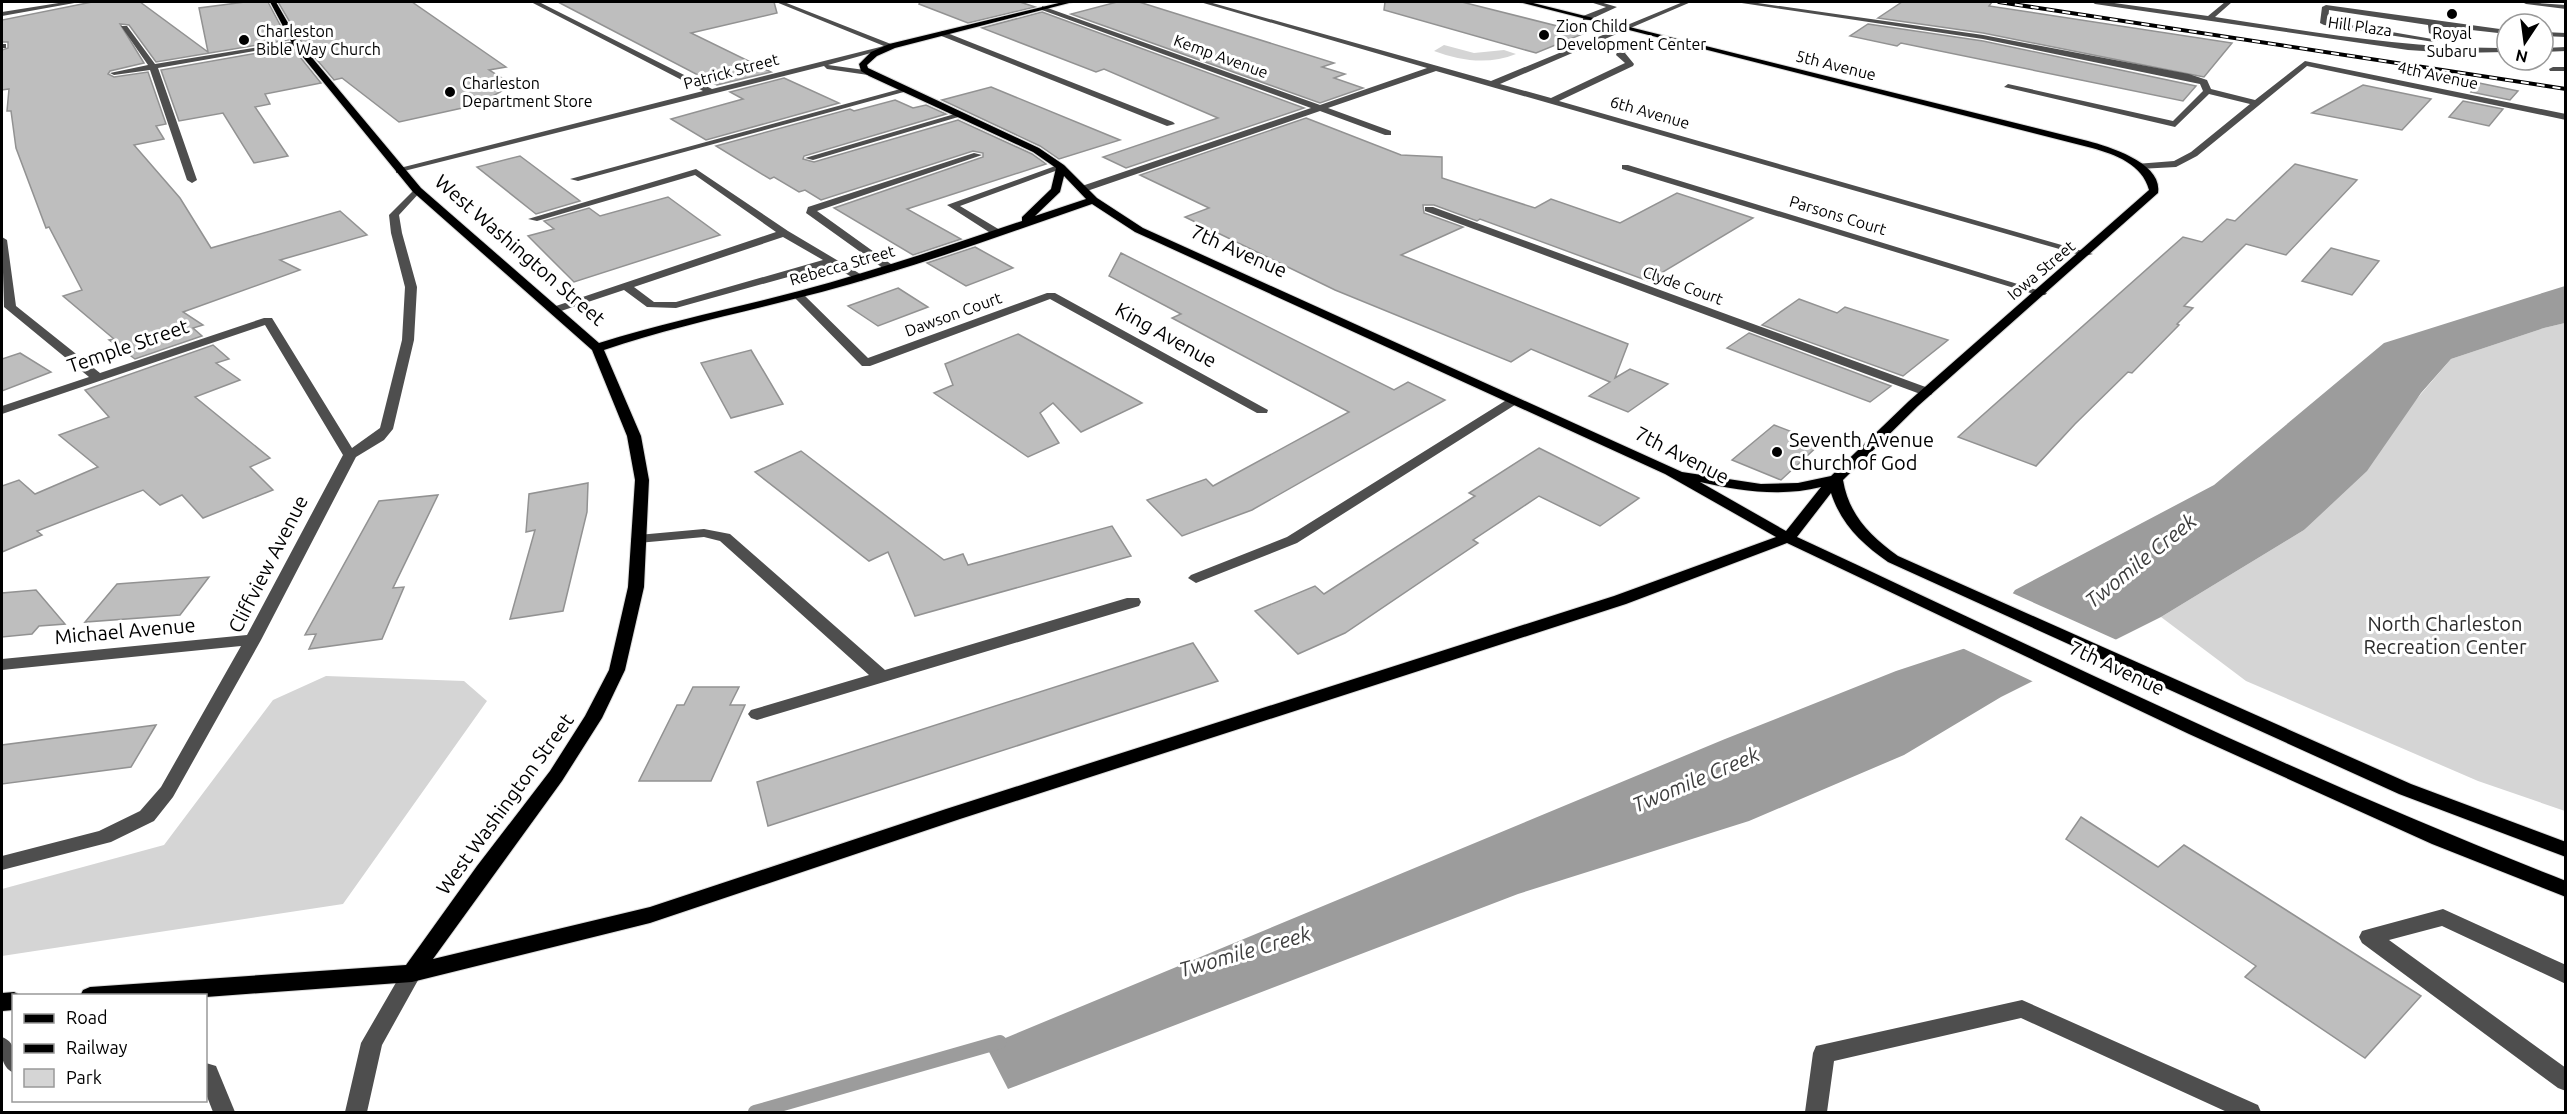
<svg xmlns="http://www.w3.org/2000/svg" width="2567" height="1114" font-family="Ubuntu,sans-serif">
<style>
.green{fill:#d5d5d5}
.water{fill:#9c9c9c}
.pier{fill:#fff}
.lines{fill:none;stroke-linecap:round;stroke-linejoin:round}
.stream{stroke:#9c9c9c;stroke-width:14}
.building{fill:#bebebe;stroke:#929292;stroke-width:1.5}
.major-casing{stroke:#dbdbdb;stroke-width:2}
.minor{fill:#4e4e4e;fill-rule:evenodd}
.major{fill:#000;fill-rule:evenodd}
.rail-casing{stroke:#000;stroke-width:4}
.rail{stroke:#fff;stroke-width:2;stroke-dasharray:8;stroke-linecap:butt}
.poi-dot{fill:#000;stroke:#fff;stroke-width:2}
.labels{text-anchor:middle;stroke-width:6;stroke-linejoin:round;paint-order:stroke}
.far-poi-label{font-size:16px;fill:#000;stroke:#fff;text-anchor:start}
.far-street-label{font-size:16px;fill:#000;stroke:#fff}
.street-label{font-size:20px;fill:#000;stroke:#fff}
.poi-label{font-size:20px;fill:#000;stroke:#fff;text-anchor:start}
.park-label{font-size:20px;fill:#2c2c2c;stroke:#fff}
.water-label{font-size:21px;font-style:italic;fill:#3d3d3d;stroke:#fff}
</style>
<rect width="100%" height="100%" fill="#fff"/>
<!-- green -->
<g class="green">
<path d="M 1444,45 L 1474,53 L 1504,50 L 1516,54 C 1489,65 1461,61 1434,51 Z"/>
<polygon points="2565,323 2565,811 2478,781 2246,681 2161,617 2304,530 2451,359 2544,328"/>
<polygon points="326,676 464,681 487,701 343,904 2,956 2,889 164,845 273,700"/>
</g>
<!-- water -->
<polygon class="water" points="2565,286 2565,323 2544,328 2451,359 2421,393 2367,471 2304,530 2161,617 2001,697 1904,755 1749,821 1518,894 1008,1089 986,1046 1725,739 1896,671 1978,644 2015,590 2214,485 2384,343"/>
<!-- pier -->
<polygon class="pier" points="2010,592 2119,641 2036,683 1960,647 1976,641"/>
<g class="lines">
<!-- stream -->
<polyline class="stream" points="755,1112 1000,1042"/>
</g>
<!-- building -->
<g class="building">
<polygon points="92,2 140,2 208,52 199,8 245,2 268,2 288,40 156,62 129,25 120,24 144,63 110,71 108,74 114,77 148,72 166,124 156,126 164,139 134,145 180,198 211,248 340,211 367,235 280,260 300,270 183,312 203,325 193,328 202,336 135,359 109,340 114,339 63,296 82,290 49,227 46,228 16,148 11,111 7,111 9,89 2,90 2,50 8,48 8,42 2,42 2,20"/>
<polygon points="278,2 412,2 506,67 489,70 513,85 476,105 399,122 342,78 334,80 301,41"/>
<polygon points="558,2 774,2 777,13 691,33 771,72 717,85"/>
<polygon points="920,2 1020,2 1035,7 968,23 919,4"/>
<polygon points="1117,2 1139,2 1334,63 1322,67 1345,74 1334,78 1363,88 1320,103 1071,14"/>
<polygon points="1385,2 1462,2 1585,33 1536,53 1384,10"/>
<polygon points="1902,2 1992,2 1989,6 2232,43 2204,77 1983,33 1878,18"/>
<polygon points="1042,12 1304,108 1126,168 1103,157 1218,118 1104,69 1096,72 982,28"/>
<polygon points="1868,24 1983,41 2196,86 2183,101 1901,43 1897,46 1850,36"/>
<polygon points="292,47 321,83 265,94 270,104 255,107 288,156 254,163 223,113 179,121 161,70"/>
<polygon points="784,78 839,103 706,140 671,119 743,99 730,92"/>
<polygon points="2479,83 2518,91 2510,100 2471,92"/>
<polygon points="2363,85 2431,99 2402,130 2312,113"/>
<polygon points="991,87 1120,140 1059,159 1040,146 942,100"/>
<polygon points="895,100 913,108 926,105 946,114 804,156 803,159 814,162 958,120 1032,154 1046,164 907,209 961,239 913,255 834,208 983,157 983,153 973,151 821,200 805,190 799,192 774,177 770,179 716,146 850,109 854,111"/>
<polygon points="2463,101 2503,109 2489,126 2449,117"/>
<polygon points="1306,118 1401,155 1442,157 1442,178 1535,208 1551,199 1620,223 1677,193 1753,218 1648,281 1480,219 1477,221 1434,205 1423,205 1424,213 1463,227 1401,255 1628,344 1615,378 1630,369 1668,384 1628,412 1589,396 1610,382 1531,349 1511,362 1335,290 1185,217 1209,208 1140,175"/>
<polygon points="520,156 580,201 536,214 477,167"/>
<polygon points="2295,164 2357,180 2286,255 2246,244 2184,306 2193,308 2177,324 2179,325 2132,373 2128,372 2075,424 2036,466 1958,437 2183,237 2202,242 2227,219 2235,221"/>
<polygon points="668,197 720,235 574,282 528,236 554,229 544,221 589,208 600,216"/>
<polygon points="975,247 1013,268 966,286 927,263"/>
<polygon points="2331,248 2379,261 2352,295 2302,281"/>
<polygon points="1121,253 1394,390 1408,382 1445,400 1252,510 1182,536 1147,500 1206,479 1213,486 1349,412 1172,318 1181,314 1109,276"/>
<polygon points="898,288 928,307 878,326 848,306"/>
<polygon points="1799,299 1837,313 1845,307 1948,340 1903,376 1762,325"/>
<polygon points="1749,333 1891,386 1870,402 1727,348"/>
<polygon points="1018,334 1142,403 1081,432 1053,403 1040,413 1059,443 1028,457 934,393 953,385 945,364"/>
<polygon points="213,345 229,359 216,363 240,380 195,397 270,458 250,467 273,490 203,518 182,495 160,505 143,490 37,531 42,535 2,552 2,486 19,480 35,494 98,467 59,435 109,417 85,390"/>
<polygon points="751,350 783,404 731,418 701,363"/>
<polygon points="20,353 51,372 2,391 2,359"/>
<polygon points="1774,425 1821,443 1781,480 1732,460"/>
<polygon points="1539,448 1639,498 1600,526 1539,496 1473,540 1478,543 1345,633 1298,654 1255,611 1315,586 1324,594 1475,496 1469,493"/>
<polygon points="801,451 944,560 963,554 968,565 1112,526 1131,556 915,616 888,552 869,561 755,472"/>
<polygon points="588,483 587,512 563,611 510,619 535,530 526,532 529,494"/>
<polygon points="438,495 393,588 404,587 382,639 309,649 316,634 305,635 379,501"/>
<polygon points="209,577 180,615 85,622 117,584"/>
<polygon points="36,590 65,624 39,626 32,634 2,637 2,593"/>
<polygon points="1193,643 1218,681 768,826 757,782"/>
<polygon points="693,687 739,687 730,705 745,705 711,781 639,781 677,705 684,705"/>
<polygon points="156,725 131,767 2,784 2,745"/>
<polygon points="2081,817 2158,867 2184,845 2421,996 2365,1058 2245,977 2256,966 2066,839"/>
</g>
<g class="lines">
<defs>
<g id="major">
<path d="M 270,2 L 276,2 L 299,42 L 421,188 L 599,343 C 665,322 732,309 799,291 C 874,271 948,246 1022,221 L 1022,217 L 1051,189 L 1056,168 L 1033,152 L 869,76 L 861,71 L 859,64 L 871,52 L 889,44 L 1063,2 L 1073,2 L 895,48 L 877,56 L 867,65 L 868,68 L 1039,148 L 1064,165 L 1097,198 L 1143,228 L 1682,472 L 1761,484 L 1798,483 L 1831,476 L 1909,401 L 2149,190 C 2142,164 2116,155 2092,148 L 1519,2 L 1529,2 L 2088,141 C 2110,147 2163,163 2158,193 L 1918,406 L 1843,480 C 1849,515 1870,536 1898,556 L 2411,784 L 2566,842 L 2566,857 L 2399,794 L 1888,562 C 1862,544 1841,524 1831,493 L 1797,537 C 2051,655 2304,779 2566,881 L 2566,897 L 2432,844 L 2189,734 L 1787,543 L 1626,604 L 960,819 L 650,923 L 412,982 L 206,997 L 80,996 L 83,990 L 90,987 L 406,965 L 477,866 L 550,771 L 585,716 L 609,670 L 628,587 L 635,480 L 627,436 L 592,350 L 413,192 L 293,45 ZM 1064,176 L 1086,199 L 1035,216 L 1060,192 ZM 1092,204 L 1135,232 L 1665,474 L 1776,537 L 1614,596 L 946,809 L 650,907 L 433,959 L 562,781 L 602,718 L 625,670 L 644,587 L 649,480 L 641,436 L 604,350 C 695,319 789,304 881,275 C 952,254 1022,228 1092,204 ZM 1700,482 C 1740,491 1781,497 1821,487 L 1786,531 Z"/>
<polygon points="14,992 22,996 14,996 14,1010 2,1011 2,993"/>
</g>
</defs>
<!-- major casing -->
<use href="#major" class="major-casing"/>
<!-- minor -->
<g class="minor">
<polygon points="65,2 80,2 2,16 2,12"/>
<polygon points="531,2 539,2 712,89 884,46 776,2 784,2 896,46 828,65 872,71 875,72 875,76 827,69 824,66 396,173 396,169 703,91"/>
<polygon points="1200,2 1209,2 1491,81 1683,2 1691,2 1500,84 1551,98 1625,63 1616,55 1618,50 1647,40 1647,44 1625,53 1634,64 1633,66 1559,101 2093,254 2084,256 1436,71 1328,108 1391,131 1391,135 1385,135 1320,111 1087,191 1079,191 1079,187 1311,108 1042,10 1042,6 1320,105 1427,68"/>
<polygon points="1590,2 1600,2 1617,7 1589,20 1583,20 1583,16 1606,7"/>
<polygon points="1735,2 1751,2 1983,35 2189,74 2207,80 2211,89 2255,100 2305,61 2566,114 2566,120 2307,66 2197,156 2176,167 2139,169 2134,166 2136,164 2174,161 2191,152 2250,104 2209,94 2175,127 2004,87 2008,84 2173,121 2203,91 2200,84 1983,39"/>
<path d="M 2092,2 L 2107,2 L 2208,16 L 2225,2 L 2232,2 L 2215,17 C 2313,32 2408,49 2507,48 L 2507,52 L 2454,53 L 2408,50 L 2095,4 Z"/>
<polygon points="2522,2 2566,5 2566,9 2526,4"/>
<polygon points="2326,5 2507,30 2507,34 2436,26 2437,33 2433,35 2429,33 2428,25 2329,10 2328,21 2438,40 2434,42 2324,25 2320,23 2322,7"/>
<polygon points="121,26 127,26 155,64 296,41 300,43 158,68 197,180 192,183 187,180 150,70 114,75 110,73 148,65"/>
<polygon points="942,31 1173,122 1175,124 1167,126 939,35"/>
<polygon points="2543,32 2566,33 2566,37 2543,36"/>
<rect x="2" y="44" width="4" height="4"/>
<polygon points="2566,47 2566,51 2543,52 2543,48"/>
<polygon points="2553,67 2566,67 2566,71 2550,71 2549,69"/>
<polygon points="904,88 911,90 578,181 570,179"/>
<polygon points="958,113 965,115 813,160 805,158"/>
<polygon points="974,153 982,155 817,211 895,267 895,271 887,271 806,213 808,207"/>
<polygon points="1058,165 1066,167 960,206 1000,230 1000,234 992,234 947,205"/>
<polygon points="1622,165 1628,165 2047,293 2045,295 2037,295 1622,169"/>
<path d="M 696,169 L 788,231 L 867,278 L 861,281 L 857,280 L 831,265 L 676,308 L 647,307 L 624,290 L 558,312 L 550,312 L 550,308 L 776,232 L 695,175 L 537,221 L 528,219 ZM 783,237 L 823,260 L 676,302 L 654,302 L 634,287 Z"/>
<polygon points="417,187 422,190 399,215 402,233 417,287 414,340 393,429 384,440 356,457 261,640 173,797 154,821 111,842 2,870 2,856 99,831 140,811 161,787 241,646 2,670 2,659 247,635 343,455 265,325 2,414 2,406 89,377 4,307 2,237 7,240 16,306 100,373 264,318 272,318 352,448 380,428 402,340 405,287 391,233 389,215"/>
<polygon points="1425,207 1433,207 1931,389 1933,392 1931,395 1923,395 1425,211"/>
<polygon points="798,292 802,293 868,358 1047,293 1055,293 1268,410 1267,413 1257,413 1050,299 870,366 862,366 794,297 794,293"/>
<polygon points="1513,396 1519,400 1518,403 1297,543 1201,581 1196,583 1188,578 1191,575 1287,537"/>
<polygon points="704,529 730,534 885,670 1127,598 1139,598 1141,602 1139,606 757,720 751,718 748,714 751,710 869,675 720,541 704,537 638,543 631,539 638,535"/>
<polygon points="2443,909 2566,965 2566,984 2442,926 2389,940 2566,1068 2566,1091 2558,1088 2362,943 2359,937 2362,931 2369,929"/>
<polygon points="412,964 419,967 422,973 382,1045 367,1112 345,1112 361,1043 405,967"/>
<polygon points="2022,1000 2258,1105 2261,1112 2227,1112 2021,1018 1834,1061 1827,1112 1805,1112 1813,1053 1816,1046"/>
<path d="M 2,1037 C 18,1043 14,1058 14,1073 C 0,1067 1,1051 2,1037 Z"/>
<polygon points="206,1063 216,1066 235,1112 213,1112 206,1094"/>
</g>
<!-- major -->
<use href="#major" class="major"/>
<defs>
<polyline id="rail" points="1999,2 2566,89"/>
</defs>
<!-- rail casing -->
<use href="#rail" class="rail-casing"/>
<!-- rail -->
<use href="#rail" class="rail"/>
</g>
<!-- markers -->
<g class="poi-dot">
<circle cx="2452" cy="14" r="6"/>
<circle cx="1544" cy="35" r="6"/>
<circle cx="244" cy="40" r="6"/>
<circle cx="450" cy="92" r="6"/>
<circle cx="1777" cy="452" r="6"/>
</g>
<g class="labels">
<!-- far-poi labels -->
<g class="far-poi-label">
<text x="1556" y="32">Zion Child<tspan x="1556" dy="18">Development Center</tspan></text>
<text x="256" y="37">Charleston<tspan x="256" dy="18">Bible Way Church</tspan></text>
<text x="2452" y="39" text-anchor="middle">Royal<tspan x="2452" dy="18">Subaru</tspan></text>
<text x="462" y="89">Charleston<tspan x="462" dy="18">Department Store</tspan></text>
</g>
<!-- far-street labels -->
<g class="far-street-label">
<text transform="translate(2360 26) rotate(8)" y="6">Hill Plaza</text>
<text transform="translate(1221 56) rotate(20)" y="6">Kemp Avenue</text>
<text transform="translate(1836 65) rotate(14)" y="6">5th Avenue</text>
<text transform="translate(731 71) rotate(-15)" y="6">Patrick Street</text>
<text transform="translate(2438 75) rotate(12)" y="6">4th Avenue</text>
<text transform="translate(1650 112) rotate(16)" y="6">6th Avenue</text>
<text transform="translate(1838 215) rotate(17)" y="6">Parsons Court</text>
<text transform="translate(842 265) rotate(-16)" y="6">Rebecca Street</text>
<text transform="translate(2041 270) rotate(-40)" y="6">Iowa Street</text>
<text transform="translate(1683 285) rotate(20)" y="6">Clyde Court</text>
<text transform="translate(953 314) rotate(-20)" y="6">Dawson Court</text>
</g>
<!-- street labels -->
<g class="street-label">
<text transform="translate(520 250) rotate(41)" y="7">West Washington Street</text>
<text transform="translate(1239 251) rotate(24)" y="7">7th Avenue</text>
<text transform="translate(1166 335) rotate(29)" y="7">King Avenue</text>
<text transform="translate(128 346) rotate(-19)" y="7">Temple Street</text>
<text transform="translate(1682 455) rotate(27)" y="7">7th Avenue</text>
<text transform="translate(268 564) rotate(-63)" y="7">Cliffview Avenue</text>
<text transform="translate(125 631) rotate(-5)" y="7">Michael Avenue</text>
<text transform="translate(2117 668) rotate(25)" y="7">7th Avenue</text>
<text transform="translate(505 804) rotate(-54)" y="7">West Washington Street</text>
</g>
<!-- poi labels -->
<g class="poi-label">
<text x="1789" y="447">Seventh Avenue<tspan x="1789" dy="23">Church of God</tspan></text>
</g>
<!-- park labels -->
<g class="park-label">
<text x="2445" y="631">North Charleston<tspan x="2445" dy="23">Recreation Center</tspan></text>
</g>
<!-- water labels -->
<g class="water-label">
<text transform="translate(2141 561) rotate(-39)" y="7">Twomile Creek</text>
<text transform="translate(1696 780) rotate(-23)" y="7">Twomile Creek</text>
<text transform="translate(1245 952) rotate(-16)" y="7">Twomile Creek</text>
</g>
</g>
<!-- border -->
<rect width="2567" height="1114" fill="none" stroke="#000000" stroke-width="6"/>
<!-- legend -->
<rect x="12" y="994" width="195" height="108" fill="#ffffff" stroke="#999999" stroke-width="1.5"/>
<rect x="24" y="1014" width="30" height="9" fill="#000000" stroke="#999999" stroke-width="1.5"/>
<text x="66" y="1024" font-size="18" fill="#000000">Road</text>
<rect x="24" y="1044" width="30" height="9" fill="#000000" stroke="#999999" stroke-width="1.5"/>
<text x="66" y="1054" font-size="18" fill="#000000">Railway</text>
<rect x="24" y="1069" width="30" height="18" fill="#d5d5d5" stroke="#999999" stroke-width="1.5"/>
<text x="66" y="1084" font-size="18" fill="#000000">Park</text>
<!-- north arrow -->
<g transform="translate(2525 42) rotate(193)"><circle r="28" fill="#ffffff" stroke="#999999" stroke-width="1.5"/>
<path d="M0-4.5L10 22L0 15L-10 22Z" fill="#000000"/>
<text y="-9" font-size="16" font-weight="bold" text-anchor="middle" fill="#000000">N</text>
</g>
</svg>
